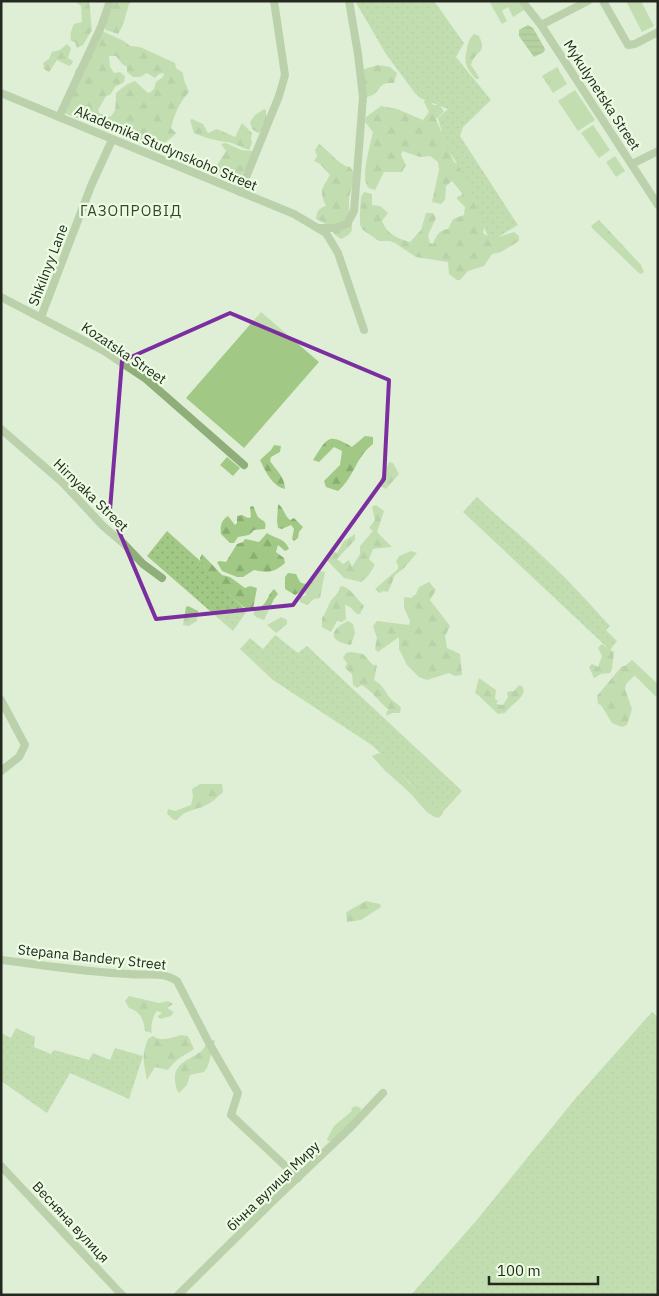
<svg xmlns="http://www.w3.org/2000/svg" width="659" height="1296" font-family="'IBM Plex Sans',sans-serif">
<style>
.grass{fill:#a1c985}
.forest{fill:url(#forest-firs);fill-rule:evenodd}
.park{fill:url(#park-tufts)}
.garden{fill:url(#garden-dots)}
.water{fill:url(#water-rules)}
.lines{fill:none;stroke-linecap:round;stroke-linejoin:round}
.minor{stroke:#8fae79;stroke-width:8}
.marked{fill:none;stroke:#7b2e9f;stroke-width:4;stroke-linejoin:round}
.labels{text-anchor:middle;stroke-width:4.5;stroke-linejoin:round;paint-order:stroke}
.street-label{font-size:14px;fill:#23291f;stroke:#ecfce2}
.neighbourhood-label{font-size:15px;letter-spacing:1px;fill:#394530;stroke:#ecfce2}
</style>
<defs>
<pattern id="forest-firs" width="22" height="20" patternUnits="userSpaceOnUse" patternTransform="scale(1.25)"><rect width="22" height="20" fill="#a1c985"/><path d="M5 1l3.5 6h-7zM16 11l3.5 6h-7z" fill="#8aad72"/></pattern>
<pattern id="park-tufts" width="24" height="20" patternUnits="userSpaceOnUse" patternTransform="scale(1.25)"><rect width="24" height="20" fill="#a1c985"/><path d="M3 7l-1-3M5 7V3M7 7l1-3M15 17l-1-3M17 17v-4M19 17l1-3" fill="none" stroke="#8aad72"/></pattern>
<pattern id="garden-dots" width="8" height="8" patternUnits="userSpaceOnUse" patternTransform="scale(1.25)"><rect width="8" height="8" fill="#a1c985"/><path d="M2 2h.1M6 6h.1" fill="none" stroke="#8aad72" stroke-width="1.8" stroke-linecap="round"/></pattern>
<pattern id="water-rules" width="6" height="5" patternUnits="userSpaceOnUse" patternTransform="scale(1.25)"><rect width="6" height="5" fill="#80ae5d"/><path d="M0 2.5h6" fill="none" stroke="#688e4c"/></pattern>
</defs>
<rect width="100%" height="100%" fill="#dfefd5"/>
<!-- grass -->
<g class="grass">
<polygon points="489,1 517,1 524,10 513,17 508,7 502,11 507,21 502,24"/>
<polygon points="626,1 641,1 654,26 642,32"/>
<polygon points="575,90 595,120 578,131 558,101"/>
<polygon points="593,125 610,150 599,158 581,133"/>
<polygon points="615,156 625,171 616,177 606,162"/>
<polygon points="261,312 319,362 244,448 186,398"/>
<polygon points="227,457 240,468 233,476 220,465"/>
<polygon points="632,660 658,684 658,694 655,696 625,666"/>
<path d="M 379,753 L 385,756 L 410,784 C 422,787 439,803 443,814 L 438,818 C 425,814 419,802 409,792 C 396,780 383,770 372,756 Z"/>
<polygon points="355,1106 361,1108 360,1114 331,1141 328,1141 327,1139 334,1126 352,1111 351,1109"/>
</g>
<!-- forest -->
<g class="forest">
<path d="M 75,1 L 89,1 C 91,11 90,20 92,30 L 83,45 L 77,48 L 75,42 L 71,41 C 70,34 71,30 74,24 L 82,22 L 81,6 Z"/>
<polygon points="110,1 133,1 129,4 123,25 118,34 106,30 101,18"/>
<path d="M 102,31 L 124,41 L 130,46 L 140,47 L 175,63 L 176,68 L 183,73 L 184,80 L 189,92 C 179,103 175,113 171,128 L 176,133 C 173,138 158,147 153,149 L 96,125 L 64,113 L 76,69 L 80,68 L 90,43 L 92,36 ZM 109,56 L 116,56 L 122,64 L 127,67 L 127,72 L 133,77 L 140,77 L 147,73 L 155,78 L 159,74 L 164,73 L 163,77 L 156,82 C 154,87 155,91 148,93 L 135,81 C 128,83 122,88 116,93 C 115,101 118,111 110,117 L 99,113 L 98,110 L 106,96 L 110,95 L 115,87 L 124,82 L 125,76 L 120,72 L 114,73 L 110,67 Z"/>
<path d="M 474,34 L 479,36 C 488,54 475,50 471,65 L 479,77 L 479,79 L 476,79 C 467,69 463,63 467,49 C 468,43 469,39 474,34 Z"/>
<polygon points="67,44 71,48 68,58 73,61 72,64 69,66 57,60 49,72 44,69 43,63 49,59 52,52 60,50"/>
<path d="M 378,65 L 390,67 L 397,73 L 394,83 C 379,82 382,88 373,95 C 370,96 367,97 365,98 L 363,85 L 364,69 Z"/>
<path d="M 429,97 L 433,105 L 440,105 L 444,112 L 436,119 L 454,162 L 469,171 L 486,217 L 483,233 L 492,239 L 514,232 L 519,236 L 519,241 L 501,252 L 492,254 L 484,266 L 468,271 L 460,280 L 457,280 L 449,274 L 448,262 L 416,257 L 395,243 L 390,241 L 379,241 L 363,230 L 360,225 L 360,213 L 361,197 L 364,192 L 372,194 L 372,205 L 380,206 L 388,213 L 382,221 C 386,233 398,239 410,242 L 421,230 L 426,213 L 433,213 L 436,218 L 428,235 L 430,243 L 433,244 C 436,236 439,230 448,229 L 453,219 L 464,215 L 465,207 L 457,199 L 457,197 L 462,195 L 462,193 L 452,181 L 446,186 L 445,200 L 441,204 L 432,202 L 439,170 L 438,162 L 430,156 L 420,157 L 402,151 L 401,155 L 406,165 L 402,172 L 384,172 L 375,190 C 373,189 370,189 368,187 C 360,179 371,142 373,132 L 365,122 L 366,117 L 381,106 L 397,109 L 423,120 L 429,112 L 424,102 L 426,98 Z"/>
<path d="M 264,109 L 266,110 C 266,122 270,126 258,133 L 252,129 L 250,122 L 255,115 Z"/>
<path d="M 192,119 L 203,124 L 208,133 L 217,129 L 235,137 L 242,123 L 252,133 L 251,138 L 252,143 L 249,150 C 242,148 233,142 226,142 C 213,140 206,138 194,133 L 190,120 Z"/>
<polygon points="226,143 241,150 252,151 253,156 241,176 226,178 198,168 182,158 182,156 216,167 226,151 221,144"/>
<path d="M 319,144 C 329,150 339,166 350,167 C 359,177 349,189 349,201 C 348,209 353,223 352,228 C 352,234 345,237 341,239 L 334,234 L 330,226 L 316,219 C 317,212 318,208 326,206 C 319,190 322,189 330,175 L 320,164 L 314,161 L 317,156 L 315,150 Z"/>
<polygon points="599,220 641,265 644,272 641,274 639,273 593,229 591,226"/>
<path d="M 365,436 L 373,437 L 373,444 C 355,458 355,476 338,491 L 326,487 L 324,481 L 340,465 L 342,451 L 334,447 L 319,462 L 313,460 C 327,438 328,432 352,447 Z"/>
<path d="M 274,445 L 281,446 L 280,452 L 271,457 L 270,461 C 276,470 285,477 285,489 C 272,486 266,472 260,460 L 271,450 Z"/>
<path d="M 389,462 L 393,463 L 399,474 L 386,489 L 380,486 C 379,476 386,472 389,462 Z"/>
<path d="M 278,504 C 284,508 284,515 290,520 L 294,518 L 303,527 L 299,532 L 298,538 L 294,541 L 292,539 L 294,529 L 291,525 L 282,529 L 278,528 L 277,521 Z"/>
<polygon points="376,505 384,511 377,532 392,547 373,549 369,559 375,565 368,576 361,582 344,578 325,558 331,551 337,553 344,541 355,534 355,540 337,559 343,564 349,560 352,567 360,554 360,546 373,531 369,528 375,520 372,507"/>
<path d="M 253,506 C 255,509 256,514 258,517 C 263,522 267,520 265,529 L 254,530 L 249,535 L 238,537 L 234,543 L 230,543 L 221,534 C 220,527 221,520 228,516 L 235,525 L 237,523 L 237,516 L 242,515 L 248,518 L 251,517 L 250,507 Z"/>
<path d="M 267,533 C 276,539 285,538 289,549 L 285,551 L 278,545 L 276,552 L 284,558 L 285,563 C 274,573 267,573 254,570 L 243,577 L 237,577 L 222,571 L 217,562 L 220,561 L 226,562 L 237,544 L 243,542 L 245,539 L 259,542 Z"/>
<polygon points="411,551 417,553 404,568 395,575 388,592 383,591 380,593 375,589 398,569 398,565 396,562 399,556"/>
<polygon points="202,554 222,575 230,577 245,588 250,586 257,588 253,609 247,609 241,605 201,570 200,558"/>
<path d="M 320,571 L 325,572 L 320,598 L 314,599 L 307,605 L 300,602 L 300,598 L 306,595 L 305,590 L 295,595 L 285,589 L 285,577 L 288,573 L 296,574 L 300,582 C 311,588 314,579 320,571 Z"/>
<polygon points="429,582 436,590 430,600 450,626 445,636 447,648 460,654 462,675 455,676 449,673 427,680 419,677 407,665 399,649 399,637 378,652 375,649 377,638 373,626 377,621 409,625 410,621 404,608 404,597 411,598 416,594 419,587"/>
<path d="M 343,586 C 353,591 356,598 364,606 L 360,614 L 357,614 L 350,607 L 345,605 L 346,619 L 342,622 L 337,621 L 331,632 L 322,627 L 322,618 C 326,613 327,608 330,602 C 335,595 337,596 340,587 Z"/>
<path d="M 274,589 L 278,594 L 274,599 L 264,620 L 256,617 L 253,613 C 256,608 260,608 263,605 C 268,600 269,593 274,589 Z"/>
<polygon points="188,606 198,611 197,621 189,626 183,625 186,607"/>
<polygon points="281,617 287,620 287,624 276,633 267,625"/>
<path d="M 348,621 L 353,624 L 355,633 L 351,645 C 329,642 328,630 348,621 Z"/>
<polygon points="602,644 614,652 612,669 610,673 601,674 594,678 589,667 592,664 598,667 602,656 598,648"/>
<path d="M 351,652 L 363,654 L 373,665 L 377,665 L 374,680 C 383,685 384,690 390,698 C 393,702 398,703 401,708 L 400,713 L 392,713 L 386,716 L 387,711 L 389,710 C 378,701 374,693 362,685 L 357,688 L 353,685 L 352,674 L 345,668 L 347,663 L 343,658 L 346,653 Z"/>
<polygon points="622,666 628,666 636,674 626,684 625,689 632,709 627,725 622,727 612,723 601,705 598,704 597,696"/>
<path d="M 479,678 L 496,690 L 495,699 L 498,701 L 496,704 L 503,705 L 508,697 L 507,692 L 514,691 L 519,685 L 522,686 L 524,691 C 521,701 511,704 505,713 L 498,714 L 478,695 L 475,693 Z"/>
<path d="M 200,784 L 222,784 L 223,792 C 218,796 212,803 206,805 C 195,811 185,809 177,820 L 174,820 L 167,814 L 168,809 L 175,811 L 191,805 L 193,797 L 192,789 Z"/>
<polygon points="366,901 380,904 381,907 361,920 347,922 346,913 348,911"/>
<path d="M 129,996 L 159,1003 L 168,1001 L 173,1004 L 167,1008 L 174,1012 L 171,1016 L 160,1019 L 158,1016 L 162,1013 L 157,1011 C 153,1015 150,1028 152,1033 L 145,1031 C 144,1020 140,1011 129,1008 L 125,1001 Z"/>
<path d="M 181,1035 L 188,1036 L 194,1049 C 183,1056 176,1059 168,1070 L 155,1067 L 147,1080 C 144,1063 141,1056 148,1039 L 153,1036 C 161,1042 171,1038 181,1035 Z"/>
<path d="M 215,1040 L 208,1066 L 204,1072 L 190,1075 L 187,1085 L 179,1093 C 176,1089 176,1086 175,1081 C 173,1060 194,1060 203,1049 C 205,1047 206,1044 207,1042 Z"/>
</g>
<!-- park -->
<polygon class="park" points="557,67 567,84 553,93 542,76"/>
<!-- garden -->
<g class="garden">
<polygon points="355,1 434,1 464,43 456,57 491,100 463,127 460,136 518,225 490,242 462,172 445,144 438,118 448,109 420,98 414,92 386,54"/>
<path d="M 477,497 C 497,517 520,534 540,554 C 565,576 587,601 610,626 L 606,630 L 617,641 L 610,650 L 463,512 Z"/>
<polygon points="167,531 207,567 204,571 247,611 233,631 147,556"/>
<polygon points="275,635 298,653 307,646 462,791 441,814 373,746 273,680 240,649 250,638 263,649"/>
<polygon points="652,1012 658,1017 658,1295 411,1295 476,1221 575,1099"/>
<polygon points="16,1028 35,1037 34,1047 51,1054 54,1050 89,1060 93,1053 110,1060 115,1048 143,1056 129,1099 70,1073 47,1113 1,1081 1,1033 11,1038"/>
</g>
<!-- water -->
<polygon class="water" points="528,25 533,28 545,49 544,52 534,57 519,36 519,30"/>
<g class="lines">
<!-- minor -->
<g class="minor">
<polyline points="522,1 541,25 658,205"/>
<polyline points="603,1 628,45 635,44 658,32"/>
<polyline points="541,25 588,1"/>
<polyline points="1,93 294,214 326,233 338,253 364,330"/>
<polyline points="59,117 101,27 110,1"/>
<polyline points="632,164 658,151"/>
<polyline points="240,192 279,96 285,75 274,1"/>
<polyline points="319,228 335,228 347,224 354,211 363,97 358,54 349,1"/>
<polyline points="1,297 104,351 146,379 244,465"/>
<polyline points="41,317 91,186 112,140"/>
<polyline points="1,429 63,483 103,526 123,543 143,564 162,578"/>
<polyline points="1,700 25,745 19,757 1,771"/>
<path d="M 1,960 C 43,965 86,972 128,974 C 146,976 162,971 177,981 L 209,1043 L 238,1093 L 231,1115 L 298,1178"/>
<polyline points="1,1166 122,1295"/>
<polyline points="178,1295 272,1202 351,1127 383,1093"/>
</g>
</g>
<!-- marked area -->
<path d="M0 0H659V1296H0ZM 230,313 L 389,380 L 384,479 L 293,605 L 156,619 L 110,510 L 122,361 Z" fill="#dfefd5" fill-opacity=".55" fill-rule="evenodd"/>
<path class="marked" d="M 230,313 L 389,380 L 384,479 L 293,605 L 156,619 L 110,510 L 122,361 Z"/>
<g class="labels">
<!-- street labels -->
<g class="street-label">
<text transform="translate(602 95) rotate(57)" y="5">Mykulynetska Street</text>
<text transform="translate(166 148) rotate(23)" y="5">Akademika Studynskoho Street</text>
<text transform="translate(48 265) rotate(-69)" y="5">Shkilnyy Lane</text>
<text transform="translate(124 353) rotate(34)" y="5">Kozatska Street</text>
<text transform="translate(91 495) rotate(44)" y="5">Hirnyaka Street</text>
<text transform="translate(92 957) rotate(6)" y="5">Stepana Bandery Street</text>
<text transform="translate(273 1186) rotate(-44)" y="5">бічна вулиця Миру</text>
<text transform="translate(71 1222) rotate(47)" y="5">Весняна вулиця</text>
</g>
<!-- neighbourhood labels -->
<g class="neighbourhood-label">
<text x="131" y="216">ГАЗОПРОВІД</text>
</g>
</g>
<!-- border -->
<rect width="659" height="1296" fill="none" stroke="#23291f" stroke-width="5"/>
<!-- scale -->
<path d="M489 1276v8h109v-8" fill="none" stroke="#23291f" stroke-width="2.5"/>
<text x="497" y="1276" font-size="15" fill="#23291f" stroke="#ecfce2" stroke-width="4" paint-order="stroke">100 m</text>
</svg>
